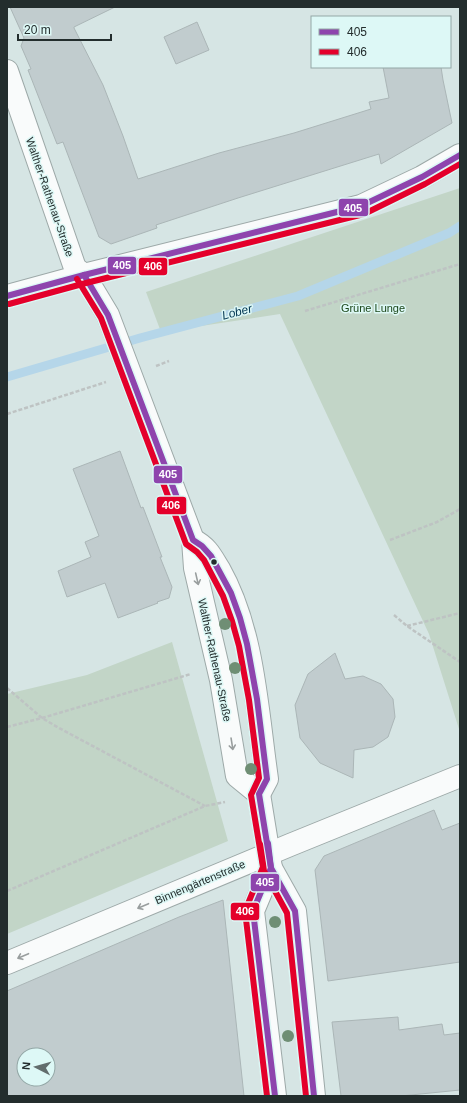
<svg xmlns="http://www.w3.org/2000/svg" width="467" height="1103" font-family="Arial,sans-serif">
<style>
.green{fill:#c2d5c7}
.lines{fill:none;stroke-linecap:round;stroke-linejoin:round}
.stream{stroke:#b5d6e9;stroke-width:9}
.building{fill:#c1ccce;stroke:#abb6b7;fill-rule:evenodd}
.minor-casing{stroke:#9da9a8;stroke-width:24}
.path{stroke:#bec3c3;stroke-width:2.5;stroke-dasharray:4 2;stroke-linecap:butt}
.minor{stroke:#f9fbfb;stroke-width:22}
.bus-1-casing{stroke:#ddf8f6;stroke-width:9}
.bus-2-casing{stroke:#ddf8f6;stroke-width:9}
.bus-1{stroke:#8e44ad;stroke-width:6}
.bus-2{stroke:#e4002b;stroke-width:6}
.tree{fill:#6f8e74}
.oneway{stroke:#999e9e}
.bus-dot{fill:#232d2d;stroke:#ddf8f6;stroke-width:1.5}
.labels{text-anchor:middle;stroke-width:3;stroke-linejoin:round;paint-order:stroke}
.street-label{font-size:11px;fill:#232d2d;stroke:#ddf8f6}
.park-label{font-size:11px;fill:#1b4619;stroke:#ddf8f6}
.water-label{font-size:12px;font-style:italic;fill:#013551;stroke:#ddf8f6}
.line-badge{stroke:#ddf8f6;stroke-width:1.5}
.badge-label{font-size:11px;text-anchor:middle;font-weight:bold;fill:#fff}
</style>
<rect width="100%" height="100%" fill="#d6e5e4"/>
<!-- green -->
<g class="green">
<polygon points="460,188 460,728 459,729 429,634 280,314 161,332 146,292"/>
<polygon points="172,642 228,841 7,934 7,694 87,675"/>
</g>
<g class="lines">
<!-- stream -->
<polyline class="stream" points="7,377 140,338 298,296 449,233 460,226"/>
</g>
<!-- building -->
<g class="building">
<polygon points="10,7 115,7 74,27 74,28 103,85 123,136 138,179 219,153 294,133 371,109 369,102 389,98 383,67 441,67 443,80 452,123 381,164 379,154 238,198 156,225 157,228 111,244 99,237 63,142 57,144 28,70 31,69 21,46 24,38"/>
<polygon points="197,22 209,50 176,64 164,37"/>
<polygon points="120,451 141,508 143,507 162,557 160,557 172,587 169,598 157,602 158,603 118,618 105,583 67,597 58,571 91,557 85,542 99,536 73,469"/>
<polygon points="335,653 345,679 363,676 381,684 393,699 395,717 388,737 373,747 354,750 353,778 320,763 300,738 295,705 308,674"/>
<polygon points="434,810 442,830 460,823 460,962 328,981 315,870 324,856"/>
<path d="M 223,900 L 244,1096 L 7,1096 L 7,991 L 179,917 ZM 24,1055 L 48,1055 L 48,1079 L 24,1079 Z"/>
<polygon points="398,1017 399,1030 442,1024 444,1035 460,1033 460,1090 401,1096 341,1096 332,1022"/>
</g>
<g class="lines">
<defs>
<g id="minor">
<polyline points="7,71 75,268 84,275 108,315 193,540 195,568 221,680 237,776 259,794 271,868 295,911 314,1096"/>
<polyline points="7,296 84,275 361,206 422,177 460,155"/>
<path d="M 193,540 C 207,547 211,556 219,569 C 254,631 257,710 267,779 L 259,794"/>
<polyline points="271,868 253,911 275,1096"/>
<polyline points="7,963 290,845 460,776"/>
</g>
</defs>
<!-- minor casing -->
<use href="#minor" class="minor-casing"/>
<!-- path -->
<g class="path">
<polyline points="305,311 460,264"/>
<polyline points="156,366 169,361"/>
<polyline points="7,414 106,382"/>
<polyline points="390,540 437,522 460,509"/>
<polyline points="394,615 407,626 460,662"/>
<polyline points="407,626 460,613"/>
<polyline points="7,688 42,718 59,728 205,806"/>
<polyline points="7,727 42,718 191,674"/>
<polyline points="7,891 205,806 225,802"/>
</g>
<!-- minor -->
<use href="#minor" class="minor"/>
<defs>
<g id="bus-1">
<polyline points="84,275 108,315 193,540 202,546 211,556 231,593 240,618 247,644 257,699 267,779 259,794 271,868 253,911 275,1096"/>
<polyline points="7,296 84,275 361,206 422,177 460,155"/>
<polyline points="268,843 271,868 295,911 314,1096"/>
</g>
<g id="bus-2">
<polyline points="77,279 101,318 186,544 197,552 204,560 223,596 232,621 239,646 249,700 259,778 251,795 263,867 245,911 267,1096"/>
<polyline points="9,304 86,283 364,214 425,184 460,164"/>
<polyline points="260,844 264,871 287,913 306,1096"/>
</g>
</defs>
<!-- bus-1 casing -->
<use href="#bus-1" class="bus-1-casing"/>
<!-- bus-2 casing -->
<use href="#bus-2" class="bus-2-casing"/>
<!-- bus-1 -->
<use href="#bus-1" class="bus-1"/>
<!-- bus-2 -->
<use href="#bus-2" class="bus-2"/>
</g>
<!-- trees -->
<g class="tree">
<circle cx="225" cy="624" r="6"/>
<circle cx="235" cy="668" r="6"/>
<circle cx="251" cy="769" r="6"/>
<circle cx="275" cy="922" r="6"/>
<circle cx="288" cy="1036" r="6"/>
</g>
<!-- one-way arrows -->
<defs><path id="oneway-shaft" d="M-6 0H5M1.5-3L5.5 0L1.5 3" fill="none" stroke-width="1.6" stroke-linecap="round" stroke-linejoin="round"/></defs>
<g class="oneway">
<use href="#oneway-shaft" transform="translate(197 579) rotate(77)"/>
<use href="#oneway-shaft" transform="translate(232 744) rotate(81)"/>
<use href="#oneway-shaft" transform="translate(143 906) rotate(157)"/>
<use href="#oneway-shaft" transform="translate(23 956) rotate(157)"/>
</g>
<!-- markers -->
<circle class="bus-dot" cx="214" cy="562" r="3.5"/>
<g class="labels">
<!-- street labels -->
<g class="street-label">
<text transform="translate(50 197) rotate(71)" y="4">Walther-Rathenau-Straße</text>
<text transform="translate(215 660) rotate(78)" y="4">Walther-Rathenau-Straße</text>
<text transform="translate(200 882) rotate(-23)" y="4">Binnengärtenstraße</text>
</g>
<!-- park labels -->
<g class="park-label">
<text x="373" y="312">Grüne Lunge</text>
</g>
<!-- water labels -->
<g class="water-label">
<text transform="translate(237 312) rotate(-15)" y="4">Lober</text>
</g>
</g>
<g class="line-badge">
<rect x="338" y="198" width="31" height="19" rx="4" fill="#8e44ad"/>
<rect x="107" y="256" width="30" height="19" rx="4" fill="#8e44ad"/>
<rect x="138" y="257" width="30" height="19" rx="4" fill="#e4002b"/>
<rect x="153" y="465" width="30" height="19" rx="4" fill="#8e44ad"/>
<rect x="156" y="496" width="31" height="19" rx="4" fill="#e4002b"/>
<rect x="250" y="873" width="30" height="19" rx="4" fill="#8e44ad"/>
<rect x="230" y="902" width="30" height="19" rx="4" fill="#e4002b"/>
</g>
<g class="badge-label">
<text x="353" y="212">405</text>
<text x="122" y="269">405</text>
<text x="153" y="270">406</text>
<text x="168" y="478">405</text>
<text x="171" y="509">406</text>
<text x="265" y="886">405</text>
<text x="245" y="915">406</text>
</g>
<!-- border -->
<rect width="467" height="1103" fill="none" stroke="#232d2d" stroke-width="16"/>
<!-- legend -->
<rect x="311" y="16" width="140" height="52" fill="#ddf8f6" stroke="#93a7a6"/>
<rect x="319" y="29" width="20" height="6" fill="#8e44ad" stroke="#93a7a6"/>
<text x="347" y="36" font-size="12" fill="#232d2d">405</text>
<rect x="319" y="49" width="20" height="6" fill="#e4002b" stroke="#93a7a6"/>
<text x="347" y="56" font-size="12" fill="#232d2d">406</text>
<!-- north arrow -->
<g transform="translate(36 1067) rotate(276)"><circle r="19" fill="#ddf8f6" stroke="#93a7a6"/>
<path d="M0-3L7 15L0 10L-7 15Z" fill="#626d6d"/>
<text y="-6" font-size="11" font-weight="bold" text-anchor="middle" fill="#232d2d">N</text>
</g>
<!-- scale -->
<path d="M18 34v6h93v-6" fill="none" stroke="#232d2d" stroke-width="2"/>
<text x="24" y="34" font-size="12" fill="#232d2d" stroke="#ddf8f6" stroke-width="3" paint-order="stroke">20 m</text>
</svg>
